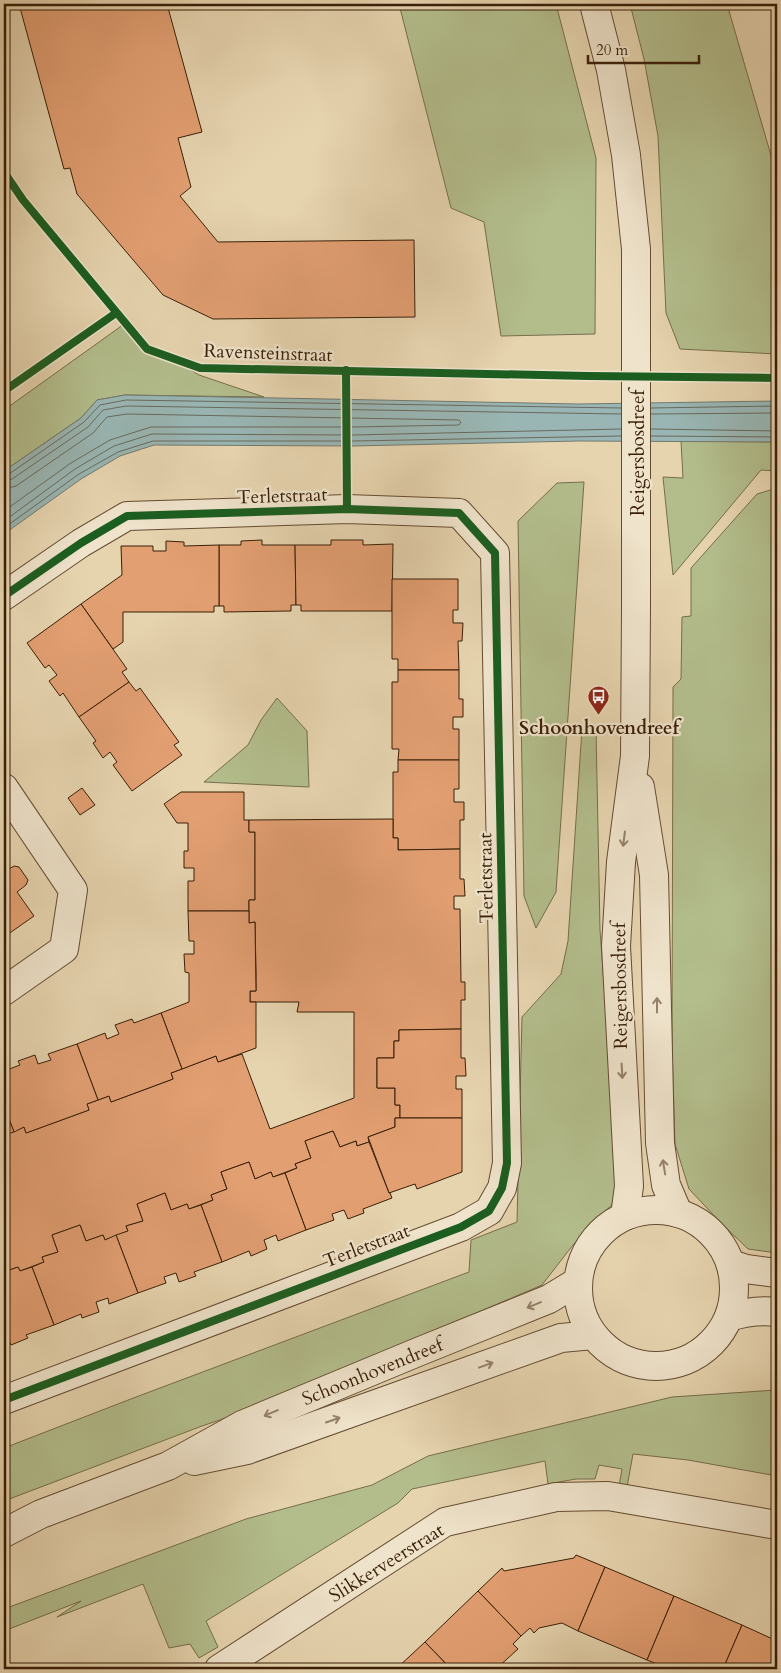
<svg xmlns="http://www.w3.org/2000/svg" width="781" height="1673" font-family="Cardo,serif">
<style>
.green{fill:#b3bd8c;stroke:#766e4a}
.water{fill:#99b6b4;stroke:#737a6f}
.lines{fill:none;stroke-linecap:round;stroke-linejoin:round}
.shore{stroke:#696a5e;stroke-width:1}
.building{fill:#e29f72;stroke:#391f07}
.minor-casing{stroke:#644c31;stroke-width:30}
.minor{stroke:#efe3cb;stroke-width:28}
.cycleway-casing{stroke:#efe3cb;stroke-width:11}
.cycleway{stroke:#1b5e20;stroke-width:8}
.oneway{stroke:#948169}
.labels{text-anchor:middle;stroke-width:4.5;stroke-linejoin:round;paint-order:stroke}
.street-label{font-size:19px;fill:#391f07;stroke:#efe3cb}
.poi-label{font-size:19px;font-weight:bold;fill:#391f07;stroke:#efe3cb}
</style>
<rect width="100%" height="100%" fill="#e6d4af"/>
<filter id="stains"><feTurbulence type="fractalNoise" baseFrequency=".004" numOctaves="4"/><feColorMatrix values="0 0 0 0 .2 0 0 0 0 .09 0 0 0 0 .02 0 0 0 .5 -.17"/></filter>
<radialGradient id="worn" r=".72"><stop offset=".6" stop-color="#630" stop-opacity="0"/><stop offset="1" stop-color="#630" stop-opacity=".3"/></radialGradient>
<!-- green -->
<g class="green">
<polygon points="399,4 556,4 596,158 595,334 501,336 484,222 451,208"/>
<polygon points="630,4 727,4 777,176 777,354 680,349 666,313 658,136 644,59"/>
<polygon points="127,322 144,341 199,375 264,397 125,395 97,400 81,418 4,471 4,410"/>
<polygon points="681,441 777,442 777,471 761,470 673,575 663,477 683,478"/>
<polygon points="584,482 556,892 536,928 524,896 518,521 557,483"/>
<polygon points="774,489 777,489 777,1253 748,1249 721,1223 689,1189 675,1144 672,1046 673,687 681,679 682,617 691,616 691,568 757,494"/>
<polygon points="277,698 307,731 309,787 204,782 248,745 261,720"/>
<polygon points="582,729 596,729 600,930 620,1196 573,1245 542,1285 258,1407 202,1426 4,1501 4,1448 136,1397 469,1272 471,1240 517,1222 522,1017 561,974 568,941"/>
<polygon points="777,1390 777,1476 688,1460 633,1454 627,1487 619,1486 622,1469 599,1465 595,1479 576,1479 548,1484 545,1461 412,1489 398,1503 206,1621 218,1647 199,1658 190,1644 169,1648 143,1584 57,1617 81,1601 4,1631 4,1609 246,1519 372,1485 428,1456 672,1397"/>
</g>
<!-- water -->
<polygon class="water" points="125,395 578,404 777,401 777,442 579,441 353,446 154,445 120,456 81,479 4,534 4,471 81,418 97,400"/>
<g class="lines">
<!-- shore -->
<g class="shore">
<polyline points="651,408 777,406"/>
<polyline points="651,414 777,413"/>
<polyline points="651,429 777,431"/>
<polyline points="651,436 777,437"/>
<polyline points="4,475 9,474 84,422 100,405 126,400 621,408"/>
<polyline points="4,481 12,479 88,427 103,410 126,406 621,414"/>
<polyline points="4,489 16,486 93,433 107,417 127,414 459,420 461,422 459,425 353,427 151,427 110,440 71,463 4,511"/>
<polyline points="4,521 75,469 114,446 152,434 353,435 621,429"/>
<polyline points="4,528 79,474 118,452 153,441 353,441 621,436"/>
</g>
</g>
<!-- building -->
<g class="building">
<polygon points="19,4 167,4 202,132 178,138 191,187 180,196 218,242 414,240 415,317 213,319 163,295 77,194 70,168 64,169"/>
<polygon points="262,540 262,545 295,545 296,605 291,605 291,611 224,612 224,606 219,606 219,545 241,545 241,541"/>
<polygon points="331,540 363,540 363,545 393,544 392,611 301,611 301,605 296,605 295,545 331,545"/>
<polygon points="166,541 184,542 184,546 219,545 219,606 214,606 214,612 123,612 123,642 113,649 81,604 122,575 121,546 153,546 153,551 166,551"/>
<polygon points="392,579 458,579 458,610 453,610 453,623 463,623 462,641 458,641 459,670 398,670 398,659 392,659"/>
<polygon points="81,604 127,669 122,672 129,682 79,717 63,693 60,696 49,681 57,675 49,665 45,668 27,643"/>
<polygon points="398,670 459,670 459,699 463,699 463,717 453,717 453,729 459,729 459,760 398,760 399,749 392,749 392,682 398,682"/>
<polygon points="129,682 136,691 140,688 179,742 174,745 182,755 132,791 113,765 117,762 110,752 103,758 93,743 96,741 79,717"/>
<polygon points="398,760 459,760 459,789 454,789 454,802 464,802 464,820 460,820 460,849 398,850 398,838 393,838 393,772 398,772"/>
<polygon points="82,788 95,805 80,815 68,798"/>
<polygon points="181,792 244,792 244,820 249,820 249,832 255,832 255,900 249,900 249,911 188,911 188,881 194,881 194,868 184,868 184,851 188,851 188,823 177,823 164,804"/>
<polygon points="393,819 393,838 398,838 398,850 460,849 460,879 464,879 465,896 454,896 454,909 460,909 461,982 465,982 465,1000 461,1000 461,1029 399,1030 399,1041 394,1041 394,1058 377,1058 377,1088 395,1088 395,1105 400,1105 400,1118 395,1118 395,1127 368,1137 369,1142 357,1146 356,1141 340,1147 333,1131 305,1141 311,1158 295,1164 297,1168 273,1177 271,1172 255,1179 249,1162 221,1172 227,1189 211,1195 213,1200 189,1209 187,1204 171,1210 165,1193 137,1204 143,1221 126,1226 128,1231 105,1240 103,1235 86,1241 80,1225 52,1235 58,1252 42,1257 44,1262 20,1271 18,1267 4,1272 4,1135 24,1127 26,1133 89,1110 87,1104 109,1096 111,1102 173,1079 171,1073 216,1056 218,1062 242,1054 270,1129 354,1098 354,1012 297,1012 299,1002 250,1002 250,991 256,991 256,972 255,922 249,923 249,900 255,900 255,832 249,832 249,820"/>
<polygon points="14,866 19,867 28,880 26,885 17,892 34,916 4,937 4,872"/>
<polygon points="188,911 249,911 249,923 255,922 256,991 250,991 250,1002 256,1002 256,1048 218,1062 216,1056 182,1069 161,1013 189,1002 189,973 185,972 184,954 194,954 194,941 189,941"/>
<polygon points="161,1013 182,1069 171,1073 173,1079 111,1102 109,1096 98,1100 77,1044 105,1033 107,1039 119,1034 115,1025 132,1019 134,1023"/>
<polygon points="461,1029 461,1058 465,1058 466,1076 456,1076 456,1089 462,1089 462,1118 400,1118 400,1105 395,1105 395,1088 377,1088 377,1058 394,1058 394,1041 399,1041 399,1030"/>
<polygon points="77,1044 98,1100 87,1104 89,1110 26,1133 24,1127 14,1132 4,1106 4,1071 20,1065 18,1061 35,1055 38,1064 51,1060 48,1054"/>
<polygon points="4,1106 14,1132 4,1135"/>
<polygon points="395,1118 462,1118 462,1172 417,1189 415,1184 389,1193 368,1137 395,1127"/>
<polygon points="333,1131 340,1147 356,1141 357,1146 369,1142 389,1193 390,1193 392,1198 363,1209 364,1213 348,1219 344,1210 332,1214 334,1220 306,1230 285,1173 297,1168 295,1164 311,1158 305,1141"/>
<polygon points="249,1162 255,1179 271,1172 273,1177 285,1173 306,1230 278,1241 276,1235 264,1240 267,1249 251,1256 249,1251 222,1262 201,1205 213,1200 211,1195 227,1189 221,1172"/>
<polygon points="165,1193 171,1210 187,1204 189,1209 201,1205 222,1262 194,1272 196,1276 179,1282 176,1273 164,1277 166,1283 138,1293 116,1235 128,1231 126,1226 143,1221 137,1204"/>
<polygon points="80,1225 86,1241 103,1235 105,1240 116,1235 138,1293 109,1304 108,1298 96,1302 99,1312 82,1318 81,1314 54,1325 32,1267 44,1262 42,1257 58,1252 52,1235"/>
<polygon points="18,1267 20,1271 32,1267 54,1325 26,1335 28,1338 11,1345 7,1336 4,1337 4,1272"/>
<polygon points="576,1555 605,1567 578,1631 562,1623 539,1628 534,1633 530,1628 521,1636 478,1591 502,1568 504,1571 574,1558"/>
<polygon points="605,1567 674,1596 647,1660 578,1631"/>
<polygon points="478,1591 521,1636 513,1644 518,1649 496,1669 451,1669 425,1642"/>
<polygon points="674,1596 742,1625 723,1669 686,1669 673,1664 669,1669 647,1660"/>
<polygon points="742,1625 777,1641 777,1669 723,1669"/>
<polygon points="425,1642 451,1669 396,1669"/>
</g>
<g class="lines">
<defs>
<g id="minor">
<polyline points="594,4 611,70 626,155 636,249 636,607 635,756 621,862 616,946 629,1186 625,1216"/>
<polyline points="4,596 81,543 127,516 347,509 459,513 495,553 507,1163 502,1188 489,1211 461,1227 4,1400"/>
<polyline points="640,787 654,875 660,1143 666,1185 678,1213"/>
<polyline points="4,788 73,890 64,949 4,991"/>
<circle cx="656" cy="1288" r="78"/>
<polyline points="731,1264 746,1269 777,1273"/>
<path d="M 729,1317 C 745,1312 760,1310 777,1312"/>
<polyline points="194,1461 247,1450 561,1338 593,1335"/>
<polyline points="4,1533 41,1514 168,1466 242,1425 418,1352 549,1299 577,1282"/>
<polyline points="219,1669 445,1522 556,1497 608,1496 777,1525"/>
</g>
</defs>
<!-- minor casing -->
<use href="#minor" class="minor-casing"/>
<!-- minor -->
<use href="#minor" class="minor"/>
<defs>
<g id="cycleway">
<polyline points="4,172 23,200 147,349 200,368 588,376 777,378"/>
<polyline points="346,370 347,509"/>
<polyline points="4,391 116,313"/>
<polyline points="4,596 81,543 127,516 347,509 459,513 495,553 507,1163 502,1188 489,1211 461,1227 4,1400"/>
</g>
</defs>
<!-- cycleway casing -->
<use href="#cycleway" class="cycleway-casing"/>
<!-- cycleway -->
<use href="#cycleway" class="cycleway"/>
</g>
<!-- one-way arrows -->
<defs><path id="oneway-shaft" d="M-6 0H5M1.5-3L5.5 0L1.5 3" fill="none" stroke-width="1.6" stroke-linecap="round" stroke-linejoin="round" transform="scale(1.25)"/></defs>
<g class="oneway">
<use href="#oneway-shaft" transform="translate(624 839) rotate(97)"/>
<use href="#oneway-shaft" transform="translate(657 1005) rotate(-90)"/>
<use href="#oneway-shaft" transform="translate(622 1071) rotate(87)"/>
<use href="#oneway-shaft" transform="translate(664 1167) rotate(-99)"/>
<use href="#oneway-shaft" transform="translate(534 1305) rotate(158)"/>
<use href="#oneway-shaft" transform="translate(486 1365) rotate(-20)"/>
<use href="#oneway-shaft" transform="translate(271 1413) rotate(157)"/>
<use href="#oneway-shaft" transform="translate(333 1420) rotate(-19)"/>
</g>
<!-- icons -->
<defs>
<symbol id="bus-pin" viewBox="-11 -11 22 30"><path d="M0 17L-7.5 6A9.5 9.5 0 1 1 7.5 6Z" fill="#8f2418" stroke="#efe3cb"/><path d="M-5-6H5V4H4V6H2V4H-2V6H-4V4H-5ZM-3.5-4V0h7V-4ZM-3.5 1.2v1.5H-2V1.2ZM2 1.2v1.5H3.5V1.2Z" fill="#fff"/></symbol>
</defs>
<g fill-rule="evenodd">
<use href="#bus-pin" x="586" y="684" width="25" height="34"/>
</g>
<g class="labels">
<!-- street labels -->
<g class="street-label">
<text transform="translate(268 352) rotate(2)" y="7">Ravensteinstraat</text>
<text transform="translate(637 453) rotate(-90)" y="7">Reigersbosdreef</text>
<text transform="translate(282 495) rotate(-2)" y="7">Terletstraat</text>
<text transform="translate(485 878) rotate(-91)" y="7">Terletstraat</text>
<text transform="translate(619 986) rotate(-91)" y="7">Reigersbosdreef</text>
<text transform="translate(366 1245) rotate(-21)" y="7">Terletstraat</text>
<text transform="translate(372 1371) rotate(-22)" y="7">Schoonhovendreef</text>
<text transform="translate(386 1562) rotate(-32)" y="7">Slikkerveerstraat</text>
</g>
<!-- poi labels -->
<g class="poi-label">
<text x="599" y="734">Schoonhovendreef</text>
</g>
</g>
<!-- margin -->
<rect width="781" height="1673" fill="none" stroke="#e6d4af" stroke-width="20"/>
<rect x="5" y="5" width="771" height="1663" fill="none" stroke="#391f07" stroke-width="2.5"/>
<rect x="10" y="10" width="761" height="1653" fill="none" stroke="#391f07"/>
<!-- scale -->
<path d="M588 55v8h111v-8" fill="none" stroke="#391f07" stroke-width="2.5"/>
<text x="596" y="55" font-size="15" fill="#391f07" stroke="#efe3cb" stroke-width="4" paint-order="stroke">20 m</text>
<rect width="100%" height="100%" filter="url(#stains)"/>
<rect width="100%" height="100%" fill="url(#worn)"/>
</svg>
